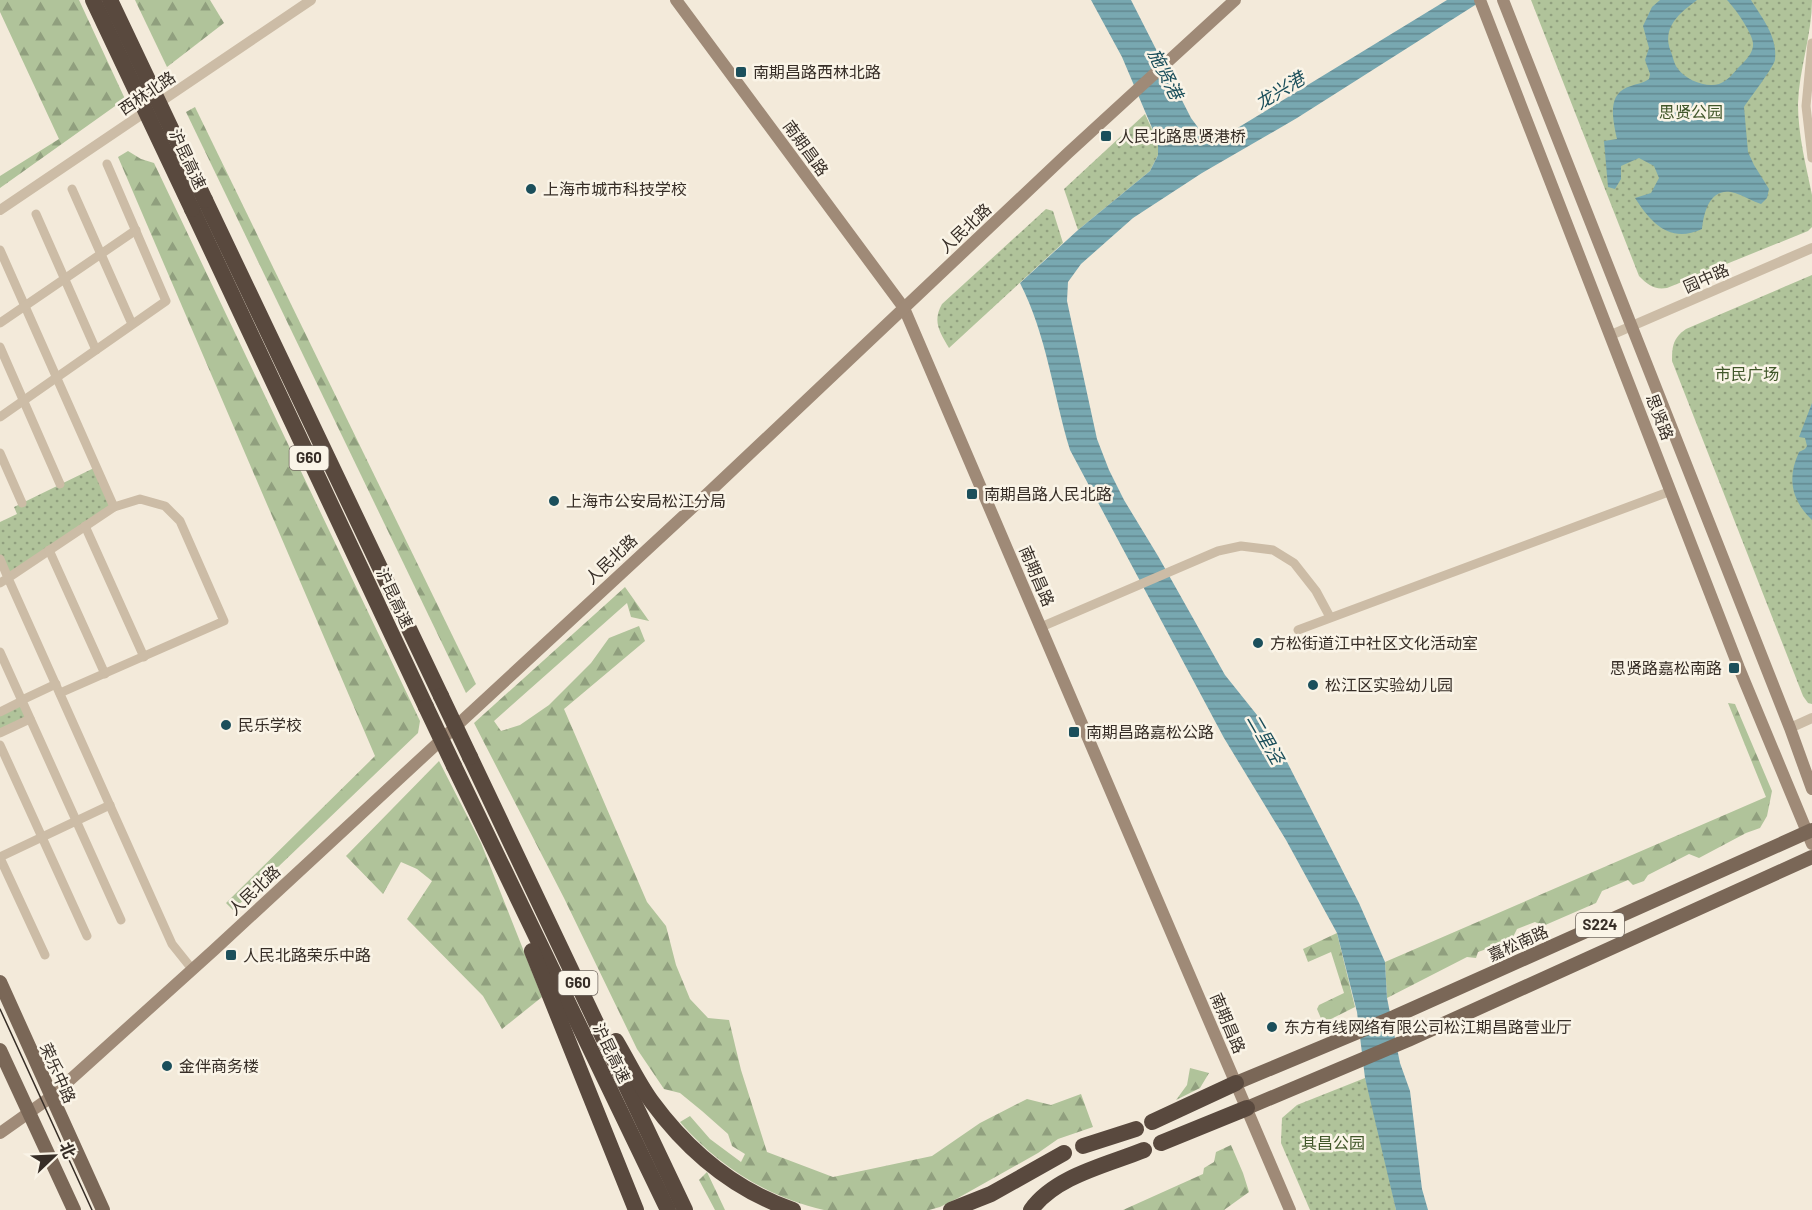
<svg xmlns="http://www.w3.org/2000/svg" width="1812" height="1210" font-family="Barlow,'Noto Sans SC',sans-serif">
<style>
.forest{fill:url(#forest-firs)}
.park{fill:url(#park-dots)}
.water{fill:url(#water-rules)}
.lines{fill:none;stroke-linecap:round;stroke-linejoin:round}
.minor{stroke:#ccbca6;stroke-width:9}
.tertiary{stroke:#ccbca6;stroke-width:10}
.secondary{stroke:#9f8a77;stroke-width:12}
.primary{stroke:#7a6757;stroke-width:14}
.motorway{stroke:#59493e;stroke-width:16}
.tram{stroke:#372e27;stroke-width:1.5}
.motorway-bridge{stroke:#59493e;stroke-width:16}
.poi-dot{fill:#1b4f5b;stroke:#faf4e7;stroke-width:2}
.labels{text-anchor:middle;stroke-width:5;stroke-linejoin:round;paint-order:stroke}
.shield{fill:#faf4e7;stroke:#726961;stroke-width:1.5}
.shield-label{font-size:15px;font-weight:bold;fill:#372e27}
.poi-label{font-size:16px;fill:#372e27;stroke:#faf4e7;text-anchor:start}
.street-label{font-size:16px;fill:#372e27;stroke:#faf4e7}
.park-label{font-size:16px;fill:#41572a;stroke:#faf4e7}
.water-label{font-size:18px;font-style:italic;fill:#1b4f5b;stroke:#faf4e7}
</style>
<defs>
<pattern id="forest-firs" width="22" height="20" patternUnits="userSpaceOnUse" patternTransform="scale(1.5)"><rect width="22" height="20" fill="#b0c39a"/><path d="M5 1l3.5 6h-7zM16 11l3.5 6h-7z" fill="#909f7e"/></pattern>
<pattern id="park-dots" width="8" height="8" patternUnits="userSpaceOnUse" patternTransform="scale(1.5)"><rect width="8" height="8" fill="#b0c39a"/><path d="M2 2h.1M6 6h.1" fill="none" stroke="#909f7e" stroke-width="1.8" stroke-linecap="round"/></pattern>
<pattern id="water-rules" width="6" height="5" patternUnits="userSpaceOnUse" patternTransform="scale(1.5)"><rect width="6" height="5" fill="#78a8b1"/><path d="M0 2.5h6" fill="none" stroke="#638990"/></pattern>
</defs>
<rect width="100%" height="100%" fill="#f3eada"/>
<!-- forest -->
<g class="forest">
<polygon points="0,0 79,0 125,99 0,188 0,176 59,139 0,12"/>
<polygon points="135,0 210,0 224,23 167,67"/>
<polygon points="195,107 476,684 466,693 186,112"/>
<polygon points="128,151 141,159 154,163 420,721 418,733 233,910 226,903 229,900 375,756 118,157"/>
<path d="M 625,587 L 649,621 L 631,617 L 627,603 L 494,721 L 501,731 L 520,725 L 549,705 L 591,663 L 609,638 L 639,626 L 645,641 L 564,709 L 647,902 L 666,926 L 676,965 L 690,999 L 708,1018 L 729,1020 L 741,1070 L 767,1152 L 833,1177 L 932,1156 L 980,1123 L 1027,1099 L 1051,1105 L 1081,1094 L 1093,1127 L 1058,1139 L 1038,1153 L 958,1198 L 940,1207 L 929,1210 L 824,1210 C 767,1197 718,1166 680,1122 L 690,1116 L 710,1139 L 741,1162 L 745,1154 L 732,1146 L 728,1134 L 702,1111 L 680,1093 L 664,1089 L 637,1049 L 564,898 L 474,723 Z"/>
<polygon points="1728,703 1735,704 1772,791 1767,816 1760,828 1746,833 1699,858 1689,854 1648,875 1644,881 1633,885 1628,880 1602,891 1596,903 1543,926 1535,922 1517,929 1509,945 1498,945 1478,952 1476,958 1467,957 1387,998 1385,962 1766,797"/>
<polygon points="439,761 481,843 542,997 502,1029 483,996 407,919 432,881 417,869 401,862 383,894 346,856"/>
<polygon points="1337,933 1355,1007 1323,1023 1317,1009 1319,1005 1344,993 1331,952 1308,962 1303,949"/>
<polygon points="1190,1068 1209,1073 1200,1088 1176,1100 1187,1085"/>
<polygon points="1231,1145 1243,1173 1249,1192 1224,1210 1123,1210 1203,1174 1204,1168 1214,1162 1216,1152"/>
<polygon points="707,1172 725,1210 715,1210 699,1180"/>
</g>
<!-- park -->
<g class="park">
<path d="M 1531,0 L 1812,0 C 1812,35 1799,69 1798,104 C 1798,135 1806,165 1812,195 C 1812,205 1812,217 1812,227 L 1808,231 L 1667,288 C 1654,290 1648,285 1639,276 Z"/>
<polygon points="1145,114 1158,142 1158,155 1150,171 1078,230 1064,189"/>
<path d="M 1046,209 L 1053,211 L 1063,243 L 949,348 C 940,332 932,322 942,304 Z"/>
<path d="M 1812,275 L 1812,704 L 1808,703 L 1803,696 L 1672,361 C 1672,346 1673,338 1686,329 Z"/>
<polygon points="96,467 114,507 8,578 0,559 0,522 17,514 14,507"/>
<polygon points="22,701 30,719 0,733 0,712"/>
<polygon points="1365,1078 1377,1119 1396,1210 1310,1210 1281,1143 1282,1118 1297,1105"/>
</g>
<!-- water -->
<g class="water">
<path d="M 1091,0 L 1131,0 L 1191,118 C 1203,134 1205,141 1226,135 L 1447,0 L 1483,0 L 1297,118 L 1202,173 L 1133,218 L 1081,264 L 1068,282 L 1067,301 L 1097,439 L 1109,470 L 1124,500 L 1158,556 L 1225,675 L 1257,715 L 1284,756 L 1359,903 L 1385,962 L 1387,998 L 1400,1063 L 1410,1091 L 1422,1189 L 1428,1210 L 1396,1210 L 1365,1078 L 1357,1012 L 1337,933 L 1286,840 L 1224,738 L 1070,450 C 1053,394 1047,336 1020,283 L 1078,230 L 1150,171 L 1158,155 L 1158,142 L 1122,57 Z"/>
<path d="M 1660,0 L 1697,0 C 1680,13 1661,27 1671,52 C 1673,57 1674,64 1678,69 C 1686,80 1706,88 1719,84 C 1728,81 1734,72 1740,66 C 1746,60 1754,52 1753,43 C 1752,32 1734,7 1727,0 L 1751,0 C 1762,18 1778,37 1775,60 C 1773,68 1750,98 1744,107 L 1748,152 L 1754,165 L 1769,189 L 1767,198 L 1761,204 C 1752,201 1744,196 1735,193 C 1711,186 1704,210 1702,229 C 1670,244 1651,223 1635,198 L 1651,193 L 1659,178 L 1654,166 L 1639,158 L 1621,166 L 1621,179 L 1615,189 L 1608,187 L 1604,141 L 1617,139 C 1613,119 1606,93 1631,86 C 1639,83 1642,84 1649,79 L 1650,74 L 1645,60 L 1649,48 L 1643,26 L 1652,7 Z"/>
<path d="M 1812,403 L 1812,520 C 1791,500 1787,478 1799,452 L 1805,449 L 1807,446 L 1805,438 L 1799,437 Z"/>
</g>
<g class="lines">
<!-- minor -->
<g class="minor">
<polyline points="1812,43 1806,106 1812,158"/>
<polyline points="72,189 132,324"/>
<polyline points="36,214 96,350"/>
<polyline points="0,250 114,507 8,578 172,944 192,969"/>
<polyline points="0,323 136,230"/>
<polyline points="0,347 60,484"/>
<polyline points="0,417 166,301 107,164"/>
<polyline points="0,453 22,503"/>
<polyline points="85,526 144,657"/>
<polyline points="49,550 105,674"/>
<polyline points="0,559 8,578 0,583"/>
<polyline points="1041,627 1218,551 1241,546 1273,550 1294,563 1316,591 1330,617"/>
<polyline points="1298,630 1671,491"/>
<polyline points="0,652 121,920"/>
<polyline points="60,693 224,621 180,521 165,506 140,499 114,507"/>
<polyline points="22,700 56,684"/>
<polyline points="0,712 22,701"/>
<polyline points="0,733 30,719"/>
<polyline points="0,745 87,936"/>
<polyline points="0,857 110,805"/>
<polyline points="0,858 45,955"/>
</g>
<!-- tertiary -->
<g class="tertiary">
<polyline points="0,210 311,0"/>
<polyline points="1611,335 1812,248"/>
<polyline points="1790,728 1812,718"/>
</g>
<!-- secondary -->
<g class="secondary">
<polyline points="676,0 904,308 1290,1210"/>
<polyline points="1480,0 1739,668 1812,844"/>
<polyline points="1503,0 1790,728 1812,789"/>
<polyline points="0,1133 51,1097 214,950 705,496 1068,153 1235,0"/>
</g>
<!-- primary -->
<g class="primary">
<polyline points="0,982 103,1210"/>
<polyline points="0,1050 74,1210"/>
<polyline points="1236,1083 1394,1017 1812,830"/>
<polyline points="1247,1108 1408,1040 1812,857"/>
</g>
<!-- motorway -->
<g class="motorway">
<polyline points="205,200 441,696"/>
<polyline points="192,209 426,707"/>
<polyline points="470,757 685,1210"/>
<polyline points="454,766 668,1210"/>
<polyline points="532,951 636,1210"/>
<path d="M 616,1041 C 628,1061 638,1083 652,1102 C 688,1151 734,1190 793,1210"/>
<polyline points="1152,1122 1236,1083"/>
<polyline points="1161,1143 1247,1108"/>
<polyline points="1083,1146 1136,1129"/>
<polyline points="951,1210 991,1194 1064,1153"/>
<path d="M 1031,1210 C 1055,1176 1107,1165 1144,1150"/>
</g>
<!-- tram -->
<polyline class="tram" points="0,1009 92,1210"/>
<!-- motorway-bridge -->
<g class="motorway-bridge">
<polyline points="93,0 192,209"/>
<polyline points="110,0 205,200"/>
<polyline points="441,696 470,757"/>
<polyline points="426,707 454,766"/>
</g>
</g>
<!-- markers -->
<g class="poi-dot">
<rect x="735" y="66" width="12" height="12" rx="3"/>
<rect x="1100" y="130" width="12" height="12" rx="3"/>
<circle cx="531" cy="189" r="6"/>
<rect x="966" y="488" width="12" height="12" rx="3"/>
<circle cx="554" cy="501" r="6"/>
<circle cx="1258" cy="643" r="6"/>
<rect x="1728" y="662" width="12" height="12" rx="3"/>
<circle cx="1313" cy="685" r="6"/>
<circle cx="226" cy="725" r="6"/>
<rect x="1068" y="726" width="12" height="12" rx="3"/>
<rect x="225" y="949" width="12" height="12" rx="3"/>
<circle cx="1272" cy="1027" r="6"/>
<circle cx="167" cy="1066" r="6"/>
</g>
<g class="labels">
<!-- shield labels -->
<g class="shield">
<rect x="289.5" y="446" width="39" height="24" rx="4.5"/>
<rect x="1576" y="913" width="48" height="24" rx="4.5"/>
<rect x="558.5" y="971" width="39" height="24" rx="4.5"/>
</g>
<g class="shield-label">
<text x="309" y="463">G60</text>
<text x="1600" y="930">S224</text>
<text x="578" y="988">G60</text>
</g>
<!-- poi labels -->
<g class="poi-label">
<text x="753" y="78">南期昌路西林北路</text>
<text x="1118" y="142">人民北路思贤港桥</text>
<text x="543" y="195">上海市城市科技学校</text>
<text x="984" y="500">南期昌路人民北路</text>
<text x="566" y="507">上海市公安局松江分局</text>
<text x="1270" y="649">方松街道江中社区文化活动室</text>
<text x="1722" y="674" text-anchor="end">思贤路嘉松南路</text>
<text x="1325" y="691">松江区实验幼儿园</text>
<text x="238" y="731">民乐学校</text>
<text x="1086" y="738">南期昌路嘉松公路</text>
<text x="243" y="961">人民北路荣乐中路</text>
<text x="1284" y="1033">东方有线网络有限公司松江期昌路营业厅</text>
<text x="179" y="1072">金伴商务楼</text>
</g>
<!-- street labels -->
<g class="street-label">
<text transform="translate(147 93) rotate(-34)" y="6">西林北路</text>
<text transform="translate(806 148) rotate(54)" y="6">南期昌路</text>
<text transform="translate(188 159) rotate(65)" y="6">沪昆高速</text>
<text transform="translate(965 228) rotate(-43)" y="6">人民北路</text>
<text transform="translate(1706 278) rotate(-24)" y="6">园中路</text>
<text transform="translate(1660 417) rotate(69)" y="6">思贤路</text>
<text transform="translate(611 559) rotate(-43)" y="6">人民北路</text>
<text transform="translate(1037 576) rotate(67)" y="6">南期昌路</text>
<text transform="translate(395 598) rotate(65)" y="6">沪昆高速</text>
<text transform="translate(254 890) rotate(-43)" y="6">人民北路</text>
<text transform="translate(1518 943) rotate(-24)" y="6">嘉松南路</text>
<text transform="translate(1228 1023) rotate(67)" y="6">南期昌路</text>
<text transform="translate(612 1053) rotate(64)" y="6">沪昆高速</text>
<text transform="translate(58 1073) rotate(66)" y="6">荣乐中路</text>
</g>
<!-- park labels -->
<g class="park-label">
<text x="1691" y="118">思贤公园</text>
<text x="1747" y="380">市民广场</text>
<text x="1333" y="1149">其昌公园</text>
</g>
<!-- water labels -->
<g class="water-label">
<text transform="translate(1165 74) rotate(63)" y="6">施贤港</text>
<text transform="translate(1280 91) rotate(-31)" y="6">龙兴港</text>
<text transform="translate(1265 739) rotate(60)" y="6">二里泾</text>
</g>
</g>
<!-- north arrow -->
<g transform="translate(54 1156) rotate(67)" stroke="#faf4e7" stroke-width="4.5" paint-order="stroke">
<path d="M0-4.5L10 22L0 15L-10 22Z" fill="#372e27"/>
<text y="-9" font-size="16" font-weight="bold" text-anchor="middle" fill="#372e27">北</text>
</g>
</svg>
